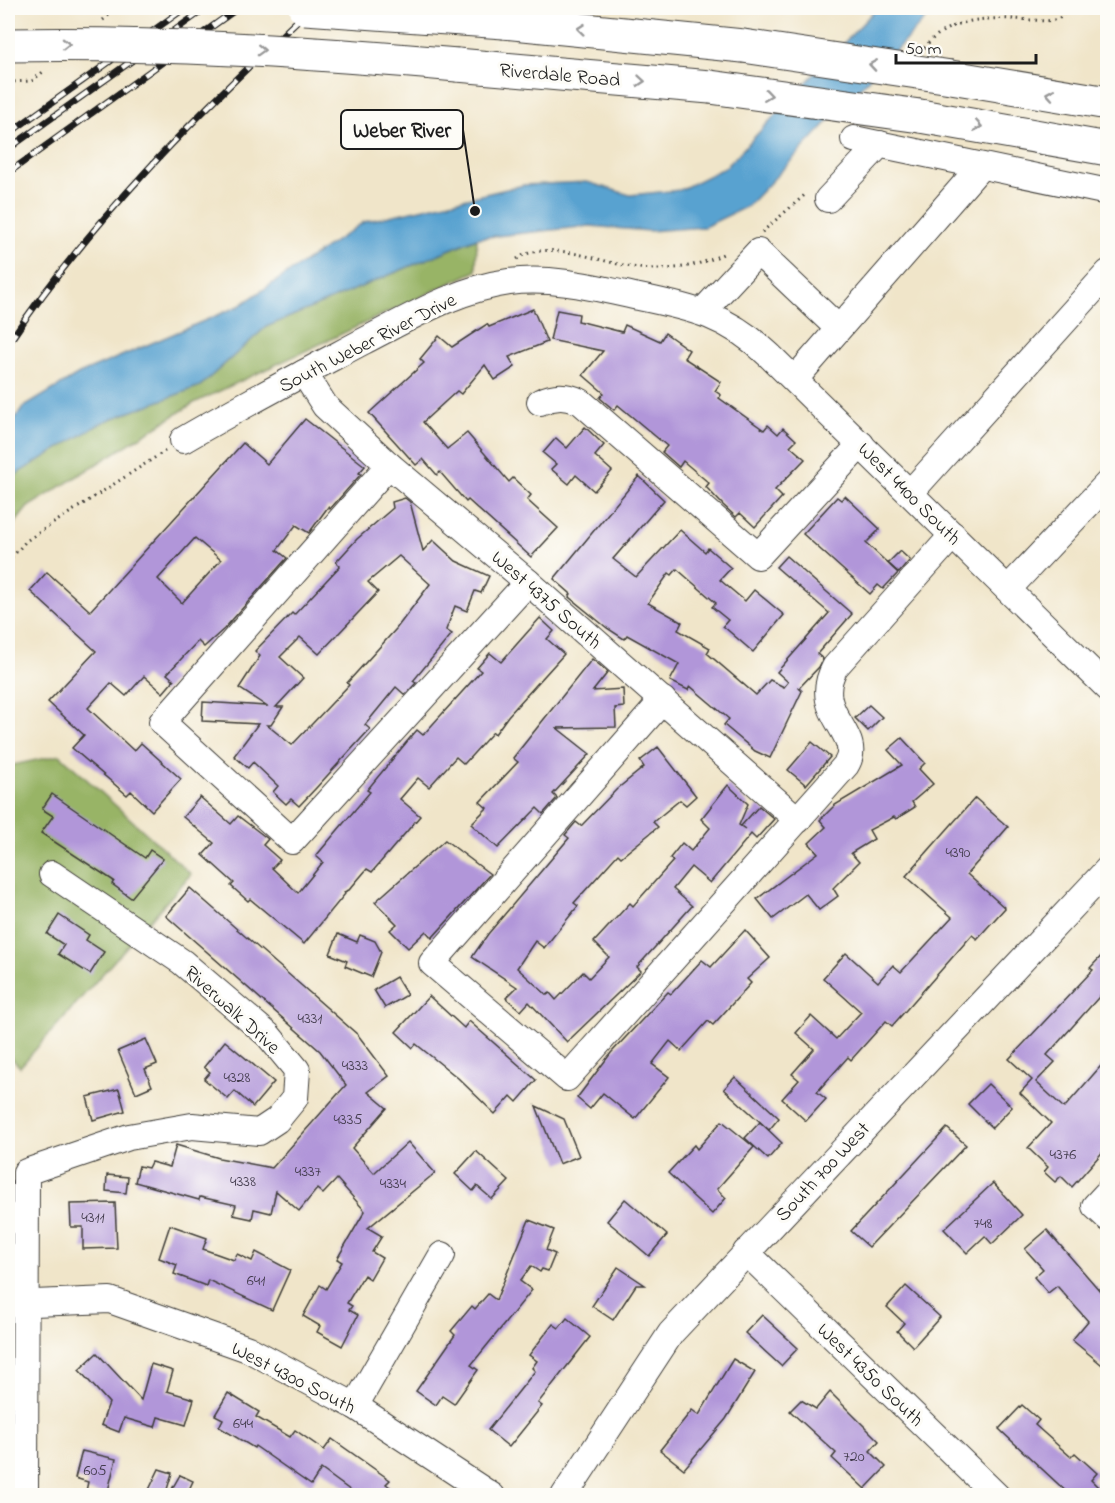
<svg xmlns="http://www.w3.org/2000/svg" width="1115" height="1503" font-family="'Indie Flower',sans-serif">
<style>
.forest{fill:#98b466;stroke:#5a6841;stroke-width:1.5}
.water{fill:#59a2d0;stroke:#3a5f76;stroke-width:1.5}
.building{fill:#b196d9;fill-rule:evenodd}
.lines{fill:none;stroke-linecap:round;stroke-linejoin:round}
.minor-casing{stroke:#3c3a36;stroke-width:28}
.major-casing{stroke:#3c3a36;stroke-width:35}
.path{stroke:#3c3a36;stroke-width:3;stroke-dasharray:1.5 4.5;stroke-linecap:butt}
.minor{stroke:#fff;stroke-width:26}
.major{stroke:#fff;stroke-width:33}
.rail-casing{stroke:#1c1c1c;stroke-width:7}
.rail{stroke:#fdfcf7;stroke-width:4.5;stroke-dasharray:14;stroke-linecap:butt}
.major-bridge-casing{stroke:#3c3a36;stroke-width:35;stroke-linecap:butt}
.major-bridge{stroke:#fff;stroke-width:33}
.oneway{stroke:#999}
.labels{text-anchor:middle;stroke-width:6;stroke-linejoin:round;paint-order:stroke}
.number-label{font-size:16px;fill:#413a4b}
.street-label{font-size:20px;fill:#1c1c1c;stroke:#fdfcf7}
.leader{fill:none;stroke:#1c1c1c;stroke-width:2}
.callout-dot{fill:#1c1c1c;stroke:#fdfcf7;stroke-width:2}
.callout{fill:#fdfcf7;stroke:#1c1c1c;stroke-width:2}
.callout-label{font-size:21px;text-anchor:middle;font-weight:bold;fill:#1c1c1c}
</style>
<rect width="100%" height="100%" fill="#fdfcf7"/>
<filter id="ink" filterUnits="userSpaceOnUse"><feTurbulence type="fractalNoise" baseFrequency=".0167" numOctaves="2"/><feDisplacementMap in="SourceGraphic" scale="12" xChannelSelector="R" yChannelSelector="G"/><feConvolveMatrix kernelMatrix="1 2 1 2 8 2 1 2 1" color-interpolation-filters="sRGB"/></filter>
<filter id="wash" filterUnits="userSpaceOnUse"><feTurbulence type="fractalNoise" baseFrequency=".008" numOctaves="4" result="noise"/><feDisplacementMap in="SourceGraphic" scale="24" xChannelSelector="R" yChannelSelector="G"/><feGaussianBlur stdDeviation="1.35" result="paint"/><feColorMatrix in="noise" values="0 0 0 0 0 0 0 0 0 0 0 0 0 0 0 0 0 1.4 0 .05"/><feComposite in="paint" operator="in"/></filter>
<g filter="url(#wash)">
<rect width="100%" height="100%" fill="#f0e5c9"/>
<!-- forest -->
<g class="forest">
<polygon points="477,238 476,271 194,403 28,507 8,532 8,486 18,473 103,422 200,386 266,327"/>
<polygon points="60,755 191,874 20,1067 8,1055 8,766"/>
</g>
<!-- water -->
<polygon class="water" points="877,8 936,8 748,206 704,227 649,231 590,226 477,238 266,327 200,386 103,422 18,473 8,486 8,427 24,407 79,374 239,306 364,222 524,185 587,182 630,195 680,190 726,167"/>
<g id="blocks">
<!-- building -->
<g class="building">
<polygon points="533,309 547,342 509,357 515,367 495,380 485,365 461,394 457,391 423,422 447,449 467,433 509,482 513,478 531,495 527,500 558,528 531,557 468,500 466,502 440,472 437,475 423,459 416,465 369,413 424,363 420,359 439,336 452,347 487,324 489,327"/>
<polygon points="557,310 579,314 578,321 622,332 625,325 660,341 665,333 689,350 684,358 721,382 715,391 721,395 719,398 764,430 768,425 778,434 783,428 796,440 790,446 805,459 775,490 782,497 755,527 740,513 736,517 723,505 706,487 709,483 683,461 679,467 662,452 667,446 618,405 614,410 600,398 604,393 583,375 603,351 550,340"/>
<path d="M 305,419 L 365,466 L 359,473 L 361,474 L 330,509 L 328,507 L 309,533 L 296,525 L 277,550 L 287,558 L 224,629 L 204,647 L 198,641 L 167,674 L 174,680 L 163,693 L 144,676 L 126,696 L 111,683 L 88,708 L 134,751 L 141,743 L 181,779 L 152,811 L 131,791 L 127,795 L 72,748 L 84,735 L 48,702 L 96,651 L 30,591 L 47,572 L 90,611 L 243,443 L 267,464 ZM 195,538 L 221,560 L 182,603 L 158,579 Z"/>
<polygon points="585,427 604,445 595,456 612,471 594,491 576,475 569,484 551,469 556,464 543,453 556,438 567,448"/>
<polygon points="639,476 664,500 613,559 636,577 680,530 705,552 708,548 731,568 720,580 745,601 754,590 784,615 753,652 723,626 728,620 712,607 716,603 677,569 672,575 669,573 648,603 682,622 678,630 710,648 707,653 756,695 770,680 784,687 788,682 777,672 829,613 776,567 786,556 852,614 817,654 823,659 819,667 799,688 802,691 770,758 755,751 724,725 729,719 690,686 688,690 670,681 679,664 627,635 624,639 607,628 569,597 571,594 554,579"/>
<polygon points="845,496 880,529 866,543 898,573 883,589 878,585 870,594 803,534 837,497 841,500"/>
<path d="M 405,498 L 410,502 L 423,551 L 433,540 L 456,561 L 489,576 L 481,593 L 475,591 L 467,611 L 455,606 L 446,630 L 452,634 L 413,681 L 416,683 L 405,695 L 396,687 L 365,725 L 370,729 L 316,788 L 299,806 L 291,799 L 286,804 L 273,792 L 278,786 L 253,762 L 248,768 L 234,756 L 258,724 L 202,721 L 203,702 L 266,706 L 239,688 L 260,656 L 255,651 L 292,613 L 294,615 L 340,566 L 336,562 L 357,539 L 393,508 L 392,502 ZM 399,556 L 430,584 L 396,629 L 347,683 L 349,685 L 292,745 L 267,725 L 271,725 L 283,707 L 276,707 L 303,678 L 280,657 L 300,637 L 319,654 L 378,592 L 368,582 Z"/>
<polygon points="900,551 910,560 899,573 888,563"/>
<polygon points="540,618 554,631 547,639 564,654 508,716 495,734 493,732 464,764 456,757 429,787 418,778 400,799 420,816 372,872 367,869 349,890 344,892 345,894 304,944 250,899 248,901 231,886 234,883 203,855 214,843 183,817 200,797 231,824 238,816 268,839 263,845 280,860 272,868 298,893 323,862 316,856 370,792 367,790 410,738 417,730 423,735 481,671 477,668 490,653 501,662"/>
<polygon points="592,659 608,672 593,691 623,689 624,707 615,708 616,727 557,728 590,754 553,794 557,798 543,814 537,808 498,848 471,824 487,808 480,802 518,762 513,758"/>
<polygon points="869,705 882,717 868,731 855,718"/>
<polygon points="902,738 925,763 919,769 933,784 912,802 915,807 896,819 894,817 869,830 874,839 851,853 859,862 833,888 838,896 819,910 806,894 773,919 757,899 818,853 809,843 826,827 820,820 835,805 902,765 888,750"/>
<polygon points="812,742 830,757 806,785 788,770"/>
<polygon points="658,747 696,796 686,805 680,800 653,822 658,827 621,857 618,854 574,903 578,906 544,948 535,941 517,968 547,995 550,993 556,1000 583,972 589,978 609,957 594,942 630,903 633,906 673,861 670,858 682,843 691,851 710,828 701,819 728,785 748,804 739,825 745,829 741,826 759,806 774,819 756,839 751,834 710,883 691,867 673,889 692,906 637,967 641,971 567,1042 529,1002 521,1011 506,998 517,987 472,957 488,934 569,838 565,835 576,822 581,826 617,789 644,767 640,761"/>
<polygon points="52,794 145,858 150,850 163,859 131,898 112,884 114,881 41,833 53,816 42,809"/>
<polygon points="975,798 1008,827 967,874 1005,908 977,939 972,935 892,1026 886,1021 851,1060 848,1057 817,1092 826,1099 806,1121 782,1099 799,1080 792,1074 814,1049 796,1033 811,1016 836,1039 861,1012 823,978 846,953 878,982 893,965 901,972 952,917 906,876"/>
<polygon points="445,840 490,874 432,938 426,931 408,948 390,930 397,924 375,902"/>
<polygon points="190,888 358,1035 389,1076 368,1092 387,1108 352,1148 374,1173 408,1142 435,1173 368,1228 382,1236 372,1252 382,1258 370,1279 364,1275 347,1303 352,1306 349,1310 358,1315 342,1346 317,1332 320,1326 303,1316 320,1285 326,1289 342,1262 337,1259 365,1211 337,1179 323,1194 317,1189 299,1211 276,1191 271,1213 254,1209 252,1219 233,1215 236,1205 200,1197 199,1200 135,1182 139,1166 148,1168 151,1162 170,1167 176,1145 219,1158 272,1168 346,1085 320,1051 166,916"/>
<polygon points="59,915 89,935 86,940 104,952 90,974 58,954 64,945 47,934"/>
<polygon points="745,930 770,958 747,979 751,983 713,1025 708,1021 681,1051 670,1041 652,1064 669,1077 635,1119 603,1093 590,1109 577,1098 611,1053 668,992 671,994 702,960 711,967"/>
<polygon points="338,934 357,942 360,935 375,941 381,952 371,977 345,966 347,961 330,954"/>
<polygon points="1107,950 1107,988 1047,1055 1055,1062 1036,1082 1064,1108 1107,1059 1107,1147 1072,1187 1061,1176 1055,1182 1044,1172 1048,1167 1028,1148 1051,1123 1020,1093 1032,1080 1009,1059 1093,970 1090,968"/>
<polygon points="396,977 407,995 385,1008 374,990"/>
<polygon points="429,996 464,1028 469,1021 536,1080 517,1102 511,1096 495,1114 458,1078 416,1044 413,1048 396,1032"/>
<polygon points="146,1039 157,1064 145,1069 152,1086 136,1093 118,1051"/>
<polygon points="225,1041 274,1082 253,1107 235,1091 228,1099 204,1079 210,1072 204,1067"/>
<polygon points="735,1077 779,1118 769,1130 724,1089"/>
<polygon points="988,1084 1012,1107 992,1128 968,1104"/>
<polygon points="119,1089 125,1111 93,1120 87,1097"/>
<polygon points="536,1106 564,1119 579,1156 559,1164"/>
<polygon points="722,1121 754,1147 717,1189 726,1198 712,1214 668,1173 694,1145 697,1149"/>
<polygon points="760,1122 782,1143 768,1159 745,1138"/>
<polygon points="947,1128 966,1145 869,1247 851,1231"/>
<polygon points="476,1151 509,1181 492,1199 477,1186 473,1191 455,1174"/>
<polygon points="107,1175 128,1177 126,1193 106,1191"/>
<polygon points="993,1183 1022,1215 992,1244 985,1236 967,1253 944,1229"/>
<polygon points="625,1199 667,1235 649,1256 607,1221"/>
<polygon points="115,1203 117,1248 83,1249 83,1227 71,1227 70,1204"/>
<polygon points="529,1220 554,1230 546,1250 555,1254 548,1271 542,1269 540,1272 531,1266 520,1281 532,1290 471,1365 478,1370 454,1404 442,1396 436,1405 416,1391 455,1335 451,1331 472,1306 475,1309 488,1294 496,1300"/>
<polygon points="170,1225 207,1238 203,1249 234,1260 237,1254 252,1261 256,1252 290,1270 272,1310 208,1280 206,1286 174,1274 177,1265 159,1258"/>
<polygon points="1047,1230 1107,1299 1107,1369 1072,1340 1088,1321 1057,1286 1048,1293 1034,1277 1043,1269 1025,1249"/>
<polygon points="618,1267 645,1285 636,1285 613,1320 592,1306"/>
<polygon points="906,1286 940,1317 913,1347 897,1331 904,1323 887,1307"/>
<polygon points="762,1315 798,1348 781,1366 745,1333"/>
<polygon points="567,1318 590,1337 538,1403 542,1406 509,1447 488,1430 535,1371 532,1368 537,1361 529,1355 553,1324 559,1328"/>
<polygon points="97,1353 141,1400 151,1364 173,1371 167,1391 194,1399 186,1425 158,1417 155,1427 124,1418 119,1432 101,1425 109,1403 79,1370"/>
<polygon points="733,1359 755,1372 726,1419 684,1469 660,1450 692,1410 699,1415"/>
<polygon points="830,1392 879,1441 870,1451 886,1467 865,1489 832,1458 836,1453 790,1411 801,1400 816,1409"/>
<polygon points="228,1393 259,1412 256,1417 290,1437 295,1430 324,1450 332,1439 390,1480 386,1484 402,1496 358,1496 321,1469 311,1485 255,1446 254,1448 219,1427 223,1419 215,1415"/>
<polygon points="1022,1405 1039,1420 1035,1425 1071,1457 1075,1453 1097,1473 1091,1480 1107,1496 1071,1496 999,1429"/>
<polygon points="82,1451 116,1459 107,1495 86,1491 88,1482 75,1478"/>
<polygon points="159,1469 172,1473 165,1496 146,1496"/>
<polygon points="180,1475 193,1481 186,1496 168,1496"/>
</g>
</g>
</g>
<g filter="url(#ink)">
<use href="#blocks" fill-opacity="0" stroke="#3c3a36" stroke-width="1.5"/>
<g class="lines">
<defs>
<g id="minor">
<polyline points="854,139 1108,192"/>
<polyline points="828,199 880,144"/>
<polyline points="703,311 758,252 837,327"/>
<polyline points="304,373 325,406 389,465 528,582 798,820"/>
<polyline points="795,379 981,166"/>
<path d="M 540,402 C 554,395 567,395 581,402 L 758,556 L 861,444"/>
<path d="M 183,440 C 241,406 302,374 362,342 C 409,318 456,289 509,282 C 552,276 597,288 639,297 C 693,308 728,316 769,355 L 1108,688"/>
<polyline points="389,465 162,722 292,841 528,582"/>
<polyline points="910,493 1108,273"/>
<polyline points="1008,589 1108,483"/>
<path d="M 663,700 L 432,963 L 567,1078 L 846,765 C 866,733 809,714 835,667 L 953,535"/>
<polyline points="1108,1192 1095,1206 1108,1218"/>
<polyline points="746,1252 997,1496"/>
<polyline points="8,1304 110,1300 248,1349 355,1406 492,1496"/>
<polyline points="355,1406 442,1255"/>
<polyline points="25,1496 26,1172 129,1137 192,1126 259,1132 277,1120 295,1098 297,1070 268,1035 182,962 52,874"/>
<polyline points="564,1496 671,1333 1108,869"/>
</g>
<g id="major">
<polyline points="504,22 743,46"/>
<polyline points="457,65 710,87"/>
<polyline points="951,77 1108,103"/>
<polyline points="920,116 1108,149"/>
</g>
</defs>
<!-- minor casing -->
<use href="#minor" class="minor-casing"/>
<!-- major casing -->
<use href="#major" class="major-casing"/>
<!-- path -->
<g class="path">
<polyline points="103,20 117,8"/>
<path d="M 924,48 C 949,16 992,17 1029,20 C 1040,20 1051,23 1061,17 L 1066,8"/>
<polyline points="8,82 32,81 44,71"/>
<polyline points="762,232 807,193"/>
<path d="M 517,259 C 548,237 603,264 639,268 C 670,271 698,267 725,253"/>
<polyline points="8,562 26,541 165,451"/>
</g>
<!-- minor -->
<use href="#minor" class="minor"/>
<!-- major -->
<use href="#major" class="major"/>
<defs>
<g id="rail">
<polyline points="8,134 185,8"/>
<polyline points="8,149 206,8"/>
<polyline points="8,173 238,8"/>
<path d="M 8,344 C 93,218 200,111 311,8"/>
</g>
</defs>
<!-- rail casing -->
<use href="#rail" class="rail-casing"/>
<!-- rail -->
<use href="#rail" class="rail"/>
<defs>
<g id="major-bridge">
<polyline points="305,8 504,22"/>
<path d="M 8,45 C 158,42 307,52 457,65"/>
<polyline points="743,46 951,77"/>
<polyline points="710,87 920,116"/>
</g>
</defs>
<!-- major-bridge casing -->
<use href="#major-bridge" class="major-bridge-casing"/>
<!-- major-bridge -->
<use href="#major-bridge" class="major-bridge"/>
</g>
<!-- one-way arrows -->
<defs><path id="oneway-chevron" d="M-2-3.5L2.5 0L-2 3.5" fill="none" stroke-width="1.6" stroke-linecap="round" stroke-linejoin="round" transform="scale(1.5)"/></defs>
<g class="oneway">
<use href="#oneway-chevron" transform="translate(581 29) rotate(-174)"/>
<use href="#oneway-chevron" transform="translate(66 44) rotate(-1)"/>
<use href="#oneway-chevron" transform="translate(261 50) rotate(2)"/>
<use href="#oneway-chevron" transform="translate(873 65) rotate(-171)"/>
<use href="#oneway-chevron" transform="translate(641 81) rotate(5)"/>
<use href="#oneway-chevron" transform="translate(1050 94) rotate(-170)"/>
<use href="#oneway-chevron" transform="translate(768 95) rotate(8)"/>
<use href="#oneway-chevron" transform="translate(978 126) rotate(10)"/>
</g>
</g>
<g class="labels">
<!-- number labels -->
<g class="number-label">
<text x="958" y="857">4390</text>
<text x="310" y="1023">4331</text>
<text x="355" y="1070">4333</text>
<text x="237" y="1082">4328</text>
<text x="348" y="1124">4335</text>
<text x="1063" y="1159">4376</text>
<text x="308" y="1176">4337</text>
<text x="243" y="1186">4338</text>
<text x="393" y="1188">4334</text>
<text x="93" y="1222">4311</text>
<text x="983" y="1228">748</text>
<text x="256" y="1285">641</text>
<text x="243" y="1428">644</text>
<text x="854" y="1461">720</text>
<text x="95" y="1475">605</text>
</g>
<!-- street labels -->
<g class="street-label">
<text transform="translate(560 74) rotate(5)" y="7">Riverdale Road</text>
<text transform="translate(367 342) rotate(-27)" y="7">South Weber River Drive</text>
<text transform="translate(910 493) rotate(45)" y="7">West 4400 South</text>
<text transform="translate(547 599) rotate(41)" y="7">West 4375 South</text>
<text transform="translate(233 1009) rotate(42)" y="7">Riverwalk Drive</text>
<text transform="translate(822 1171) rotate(-47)" y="7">South 700 West</text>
<text transform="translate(871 1374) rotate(44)" y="7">West 4350 South</text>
<text transform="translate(294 1377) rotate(27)" y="7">West 4300 South</text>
</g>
</g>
<!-- callouts -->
<path class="leader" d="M475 211L463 130"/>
<circle class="callout-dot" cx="475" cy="211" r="6"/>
<rect class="callout" x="341" y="110" width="122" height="39" rx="6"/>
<g class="callout-label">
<text x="402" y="137">Weber River</text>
</g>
<!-- margin -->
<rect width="1115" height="1503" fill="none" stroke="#fdfcf7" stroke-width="30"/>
<!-- scale -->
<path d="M896 54v9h140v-9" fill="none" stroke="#1c1c1c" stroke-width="3"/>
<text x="905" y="54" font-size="18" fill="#1c1c1c" stroke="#fdfcf7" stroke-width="4.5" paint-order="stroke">50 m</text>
</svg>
